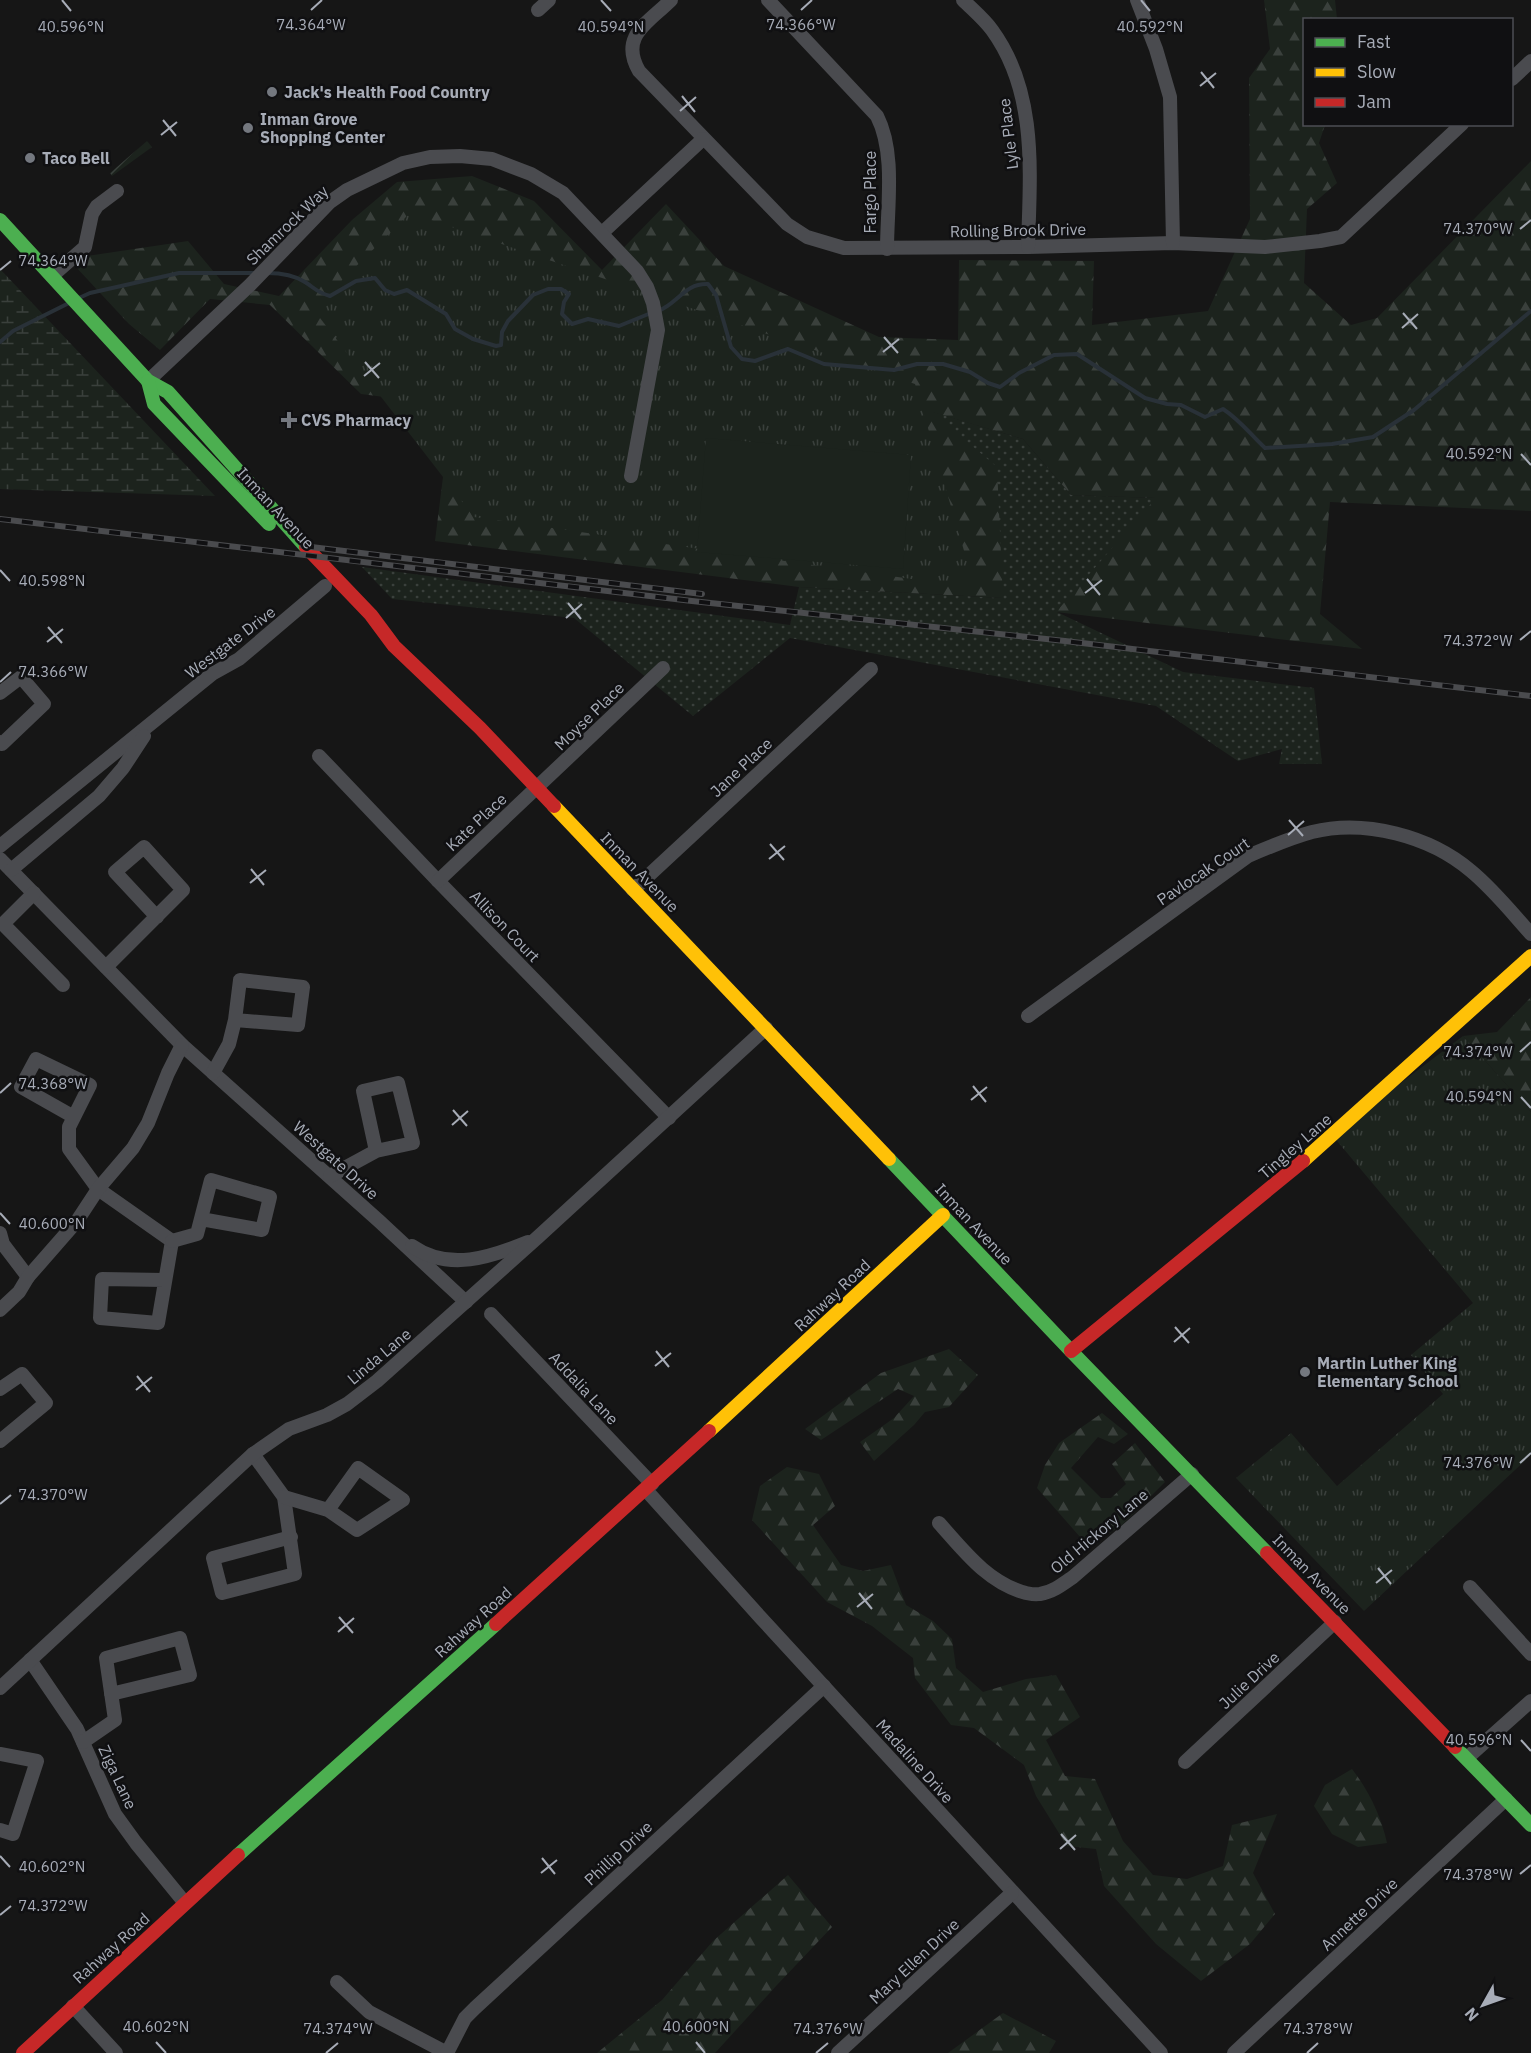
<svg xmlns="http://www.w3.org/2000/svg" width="1531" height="2053" font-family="'IBM Plex Sans',sans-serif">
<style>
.grass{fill:url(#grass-dots)}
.forest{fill:url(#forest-firs)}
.wetland{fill:url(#wetland-marsh)}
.park{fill:url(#park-tufts)}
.garden{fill:url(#garden-furrows)}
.pitch{fill:#1c231d}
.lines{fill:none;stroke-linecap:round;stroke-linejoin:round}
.stream{stroke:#293138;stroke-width:4}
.street{stroke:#4a4b4f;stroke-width:14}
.fast{stroke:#4caf50;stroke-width:14}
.slow{stroke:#ffc107;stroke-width:14}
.jam{stroke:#c62828;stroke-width:14}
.rail-casing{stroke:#4a4b4e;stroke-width:6}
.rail{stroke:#101012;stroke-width:4;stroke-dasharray:11;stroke-linecap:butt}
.ticks{fill:none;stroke:#a7acb7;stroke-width:2}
.poi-dot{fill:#74787f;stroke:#101012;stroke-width:2}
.labels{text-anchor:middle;stroke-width:5;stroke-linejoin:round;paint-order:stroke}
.poi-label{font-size:16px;font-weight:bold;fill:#a7acb7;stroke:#101012;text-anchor:start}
.street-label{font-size:16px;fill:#a7acb7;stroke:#101012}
.ticks-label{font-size:15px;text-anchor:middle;fill:#a7acb7;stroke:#101012;stroke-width:5;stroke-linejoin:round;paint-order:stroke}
</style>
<defs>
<pattern id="grass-dots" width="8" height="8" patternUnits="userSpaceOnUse" patternTransform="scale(1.5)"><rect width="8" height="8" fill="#1c231d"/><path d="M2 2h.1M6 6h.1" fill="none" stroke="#3a403c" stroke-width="1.8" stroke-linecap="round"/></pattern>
<pattern id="forest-firs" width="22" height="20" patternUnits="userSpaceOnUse" patternTransform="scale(1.5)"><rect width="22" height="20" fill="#1c231d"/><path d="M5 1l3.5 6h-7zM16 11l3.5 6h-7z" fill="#3a403c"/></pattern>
<pattern id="wetland-marsh" width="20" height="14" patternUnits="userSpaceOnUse" patternTransform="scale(1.5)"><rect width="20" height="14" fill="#1c231d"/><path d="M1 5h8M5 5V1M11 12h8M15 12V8" fill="none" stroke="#3a403c"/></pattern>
<pattern id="park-tufts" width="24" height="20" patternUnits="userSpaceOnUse" patternTransform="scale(1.5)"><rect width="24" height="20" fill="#1c231d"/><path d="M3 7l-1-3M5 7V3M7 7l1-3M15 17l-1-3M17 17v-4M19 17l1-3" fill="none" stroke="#3a403c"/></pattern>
<pattern id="garden-furrows" width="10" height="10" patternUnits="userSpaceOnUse" patternTransform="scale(1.5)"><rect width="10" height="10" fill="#1c231d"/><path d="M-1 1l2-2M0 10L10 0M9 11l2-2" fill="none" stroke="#3a403c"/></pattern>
</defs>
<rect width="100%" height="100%" fill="#161616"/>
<!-- grass -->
<polygon class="grass" points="930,411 1023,439 1071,495 1157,498 1057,612 1183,672 1314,688 1322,764 1279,764 1282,749 1238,761 1156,706 790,638 693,716 574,618 392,599 362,567 790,625 799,587 1003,598"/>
<!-- forest -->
<g class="forest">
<polygon points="1264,0 1335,0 1337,19 1304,20 1304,124 1325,125 1319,143 1337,183 1307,209 1304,283 1351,325 1377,318 1531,161 1531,511 1330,502 1320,614 1362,649 1056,612 1156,498 1071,495 1023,439 932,412 997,467 1003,598 799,587 435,541 445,461 408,400 361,394 270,305 210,299 160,350 129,324 75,266 87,256 188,241 224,284 279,296 352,220 397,182 472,176 534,201 602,270 666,204 724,266 879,337 958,340 959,260 1094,261 1092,325 1208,311 1250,219 1249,78 1270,49"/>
<polygon points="1531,997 1531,1112 1463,1036 1497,1032"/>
<polygon points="949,1349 978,1375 949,1407 925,1412 914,1425 874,1461 860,1442 894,1418 914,1396 898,1389 821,1440 805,1429 881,1373"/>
<polygon points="1102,1413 1128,1434 1114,1444 1098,1437 1071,1468 1101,1498 1111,1498 1126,1484 1112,1464 1135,1443 1165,1482 1121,1526 1088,1546 1037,1488 1045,1465 1059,1443"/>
<polygon points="787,1467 819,1474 835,1506 813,1525 841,1565 863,1571 891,1565 906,1605 933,1621 952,1639 956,1668 983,1692 1026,1679 1056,1675 1080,1717 1046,1740 1065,1776 1095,1779 1123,1841 1153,1875 1187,1879 1223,1866 1232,1825 1277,1814 1253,1873 1275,1914 1250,1944 1201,1981 1156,1944 1104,1886 1096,1849 1067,1846 1036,1796 1024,1765 974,1728 951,1725 915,1678 913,1658 872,1626 827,1602 752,1520 760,1486"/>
<path d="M 1352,1769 C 1369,1791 1381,1816 1387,1843 L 1358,1847 L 1332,1834 L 1314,1806 L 1325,1785 Z"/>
<polygon points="788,1875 832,1927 777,1985 715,2053 597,2053 662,2000 713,1941"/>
<polygon points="1003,2013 1056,2041 1049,2053 948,2053"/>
</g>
<!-- wetland -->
<polygon class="wetland" points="0,269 215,496 0,489"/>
<!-- park -->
<g class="park">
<polygon points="410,213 915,384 975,588 474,517 313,309"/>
<polygon points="1463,1036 1531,1112 1531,1455 1364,1611 1236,1478 1291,1433 1337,1486 1443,1394 1411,1355 1473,1303 1332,1135"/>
</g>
<!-- garden -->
<polygon class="garden" points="147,141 152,147 112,176 110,173"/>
<!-- pitch -->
<polygon class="pitch" points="706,438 911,455 903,569 697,552"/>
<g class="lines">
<!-- stream -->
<g class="stream">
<path d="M 267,273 C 280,273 294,275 305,282 C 316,289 316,292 330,296 L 356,281 L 375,278 L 385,290 L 394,294 L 407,290 L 446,314 L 455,329 L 473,339 L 496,346 L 501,345 L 502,332 L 508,321 L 533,295 L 548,289 L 561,289 L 569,294 L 564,302 L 562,314 L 572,324 L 588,319 L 619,326 L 651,313"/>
<polyline points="79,298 90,293 179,273 257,273"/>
<path d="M 658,311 C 678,304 684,283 708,284 L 716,295 L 731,347 L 742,359 L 755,361 L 788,349 L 824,364 L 894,370 L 917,364 L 943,364 L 970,372 L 988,383 L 1000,387 L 1019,373 L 1054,355 L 1077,354 L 1145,398 L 1167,404 L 1181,405 L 1205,417 L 1223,409 C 1240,420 1250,434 1265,448 L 1332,444 L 1373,437 L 1414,410 L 1531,311"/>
<polyline points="0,342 13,331 69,303"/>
</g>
<!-- street -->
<g class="street">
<path d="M 671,0 C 648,23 619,36 639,71 L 787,224 L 807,237 L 844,248 L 1028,247 L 1173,243 L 1265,247 L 1320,241 L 1341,237 L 1462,124"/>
<path d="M 768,0 L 877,116 C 896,153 887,208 887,249"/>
<path d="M 963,0 C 973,10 984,19 992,30 C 1038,93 1030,174 1028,247"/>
<polyline points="1137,0 1156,49 1170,97 1173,243"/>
<polyline points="538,10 549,0"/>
<polyline points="1512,79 1531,61"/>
<polyline points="602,233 703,139"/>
<polyline points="52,276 85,247 92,214 97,206 117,191"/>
<polyline points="148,381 250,285 330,202 347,190 403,163 430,157 460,156 492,159 531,174 563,193 637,271 647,287 653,303 658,330 631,476"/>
<polyline points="0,693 21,677 44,704 2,744 0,742"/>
<polyline points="319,756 438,881 669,1118"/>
<polyline points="0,846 212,674 239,659 325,586"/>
<polyline points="0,859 182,1045 379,1221 466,1302"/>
<polyline points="11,870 99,796 123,768 144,736"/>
<polyline points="438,881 663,668"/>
<polyline points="633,890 871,669"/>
<polyline points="34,893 3,924 63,985"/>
<polyline points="106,967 183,890 144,847 115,872 157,917"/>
<path d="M 1028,1016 L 1248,856 C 1269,847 1290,838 1312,832 C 1365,819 1430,836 1471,871 C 1494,890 1512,913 1531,934"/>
<polyline points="213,1073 229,1044 235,1020 240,980 303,987 298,1025 235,1020"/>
<polyline points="74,1117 21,1087 36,1059 90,1085 69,1127 69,1149 98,1189 172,1241 158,1323 100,1318 102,1279 164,1280"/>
<polyline points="330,1176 376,1151 413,1143 398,1083 363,1091 376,1151"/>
<polyline points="0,1233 3,1244 28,1277"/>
<polyline points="172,1241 197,1234 211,1180 270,1197 262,1230 201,1219"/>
<path d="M 412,1246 C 449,1272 491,1257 528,1242"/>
<polyline points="0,1310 19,1292 28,1277 77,1221 98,1189 133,1148 148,1123 168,1073 182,1045"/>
<polyline points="491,1314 652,1484"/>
<polyline points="0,1389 22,1374 46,1403 0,1441"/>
<polyline points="253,1454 284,1497 295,1574 222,1593 213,1558 291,1537"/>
<polyline points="646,1490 761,1618 1161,2053"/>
<polyline points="284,1497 328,1510 358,1468 403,1500 357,1530 328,1510"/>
<path d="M 939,1523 C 964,1551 988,1583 1026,1593 C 1031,1594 1035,1595 1040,1594 C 1053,1592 1063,1584 1073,1577 L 1192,1474"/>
<polyline points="1470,1587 1531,1654"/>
<polyline points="30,1660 77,1729 115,1814 136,1843 185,1903"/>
<polyline points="0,1688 253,1454 289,1429 327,1415 347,1404 377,1381 538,1237 766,1028"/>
<polyline points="83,1742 115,1720 106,1658 180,1638 190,1675 111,1694"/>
<polyline points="0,1754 37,1761 13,1834 0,1830"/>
<polyline points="1467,1758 1531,1701"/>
<polyline points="1185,1762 1335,1622"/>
<polyline points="337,1982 369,2012 447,2053"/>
<polyline points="73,2006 116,2053"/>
<polyline points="447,2053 465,2018 475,2008 824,1686"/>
<polyline points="838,2053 1012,1893"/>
<polyline points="1234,2053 1506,1799"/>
</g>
<!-- fast -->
<g class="fast">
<polyline points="0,220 148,381 168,392 306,547"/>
<polyline points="148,381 154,404 269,524"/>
<polyline points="889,1159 1071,1351 1267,1553"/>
<polyline points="1455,1747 1531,1825"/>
<polyline points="238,1855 496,1624"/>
</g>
<!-- slow -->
<g class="slow">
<polyline points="554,806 889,1159"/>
<polyline points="1303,1161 1531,956"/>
<polyline points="709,1431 943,1215"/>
</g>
<!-- jam -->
<g class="jam">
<polyline points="306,547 371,615 394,646 480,728 554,806"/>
<polyline points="1071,1351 1303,1161"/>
<polyline points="1267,1553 1455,1747"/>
<polyline points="496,1624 709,1431"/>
<polyline points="23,2053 238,1855"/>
</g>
<defs>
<g id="rail">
<polyline points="0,519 692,601 1065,641 1531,696"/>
<polyline points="303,546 702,594"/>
</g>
</defs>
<!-- rail casing -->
<use href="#rail" class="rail-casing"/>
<!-- rail -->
<use href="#rail" class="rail"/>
</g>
<!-- ticks -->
<path class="ticks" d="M 62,0 L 71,11M 601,0 L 611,11M 1141,0 L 1150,11M 311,10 L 322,0M 801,10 L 812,0M 1201,72 L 1214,88M 1200,86 L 1216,73M 682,96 L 695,112M 680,111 L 696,97M 163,120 L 176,136M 161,135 L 177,122M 1520,229 L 1531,220M 0,270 L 11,261M 1403,313 L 1417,329M 1402,328 L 1418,314M 884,337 L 898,353M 883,352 L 899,339M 365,362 L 379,378M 364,376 L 380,363M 1521,454 L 1531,465M 0,570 L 10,581M 1087,579 L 1100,595M 1085,593 L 1102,580M 568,603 L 581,619M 566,618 L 582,604M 48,627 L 62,643M 1520,640 L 1531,631M 47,642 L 63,629M 0,682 L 11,672M 1289,820 L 1303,836M 1288,835 L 1304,821M 770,844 L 784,860M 769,859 L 785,846M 251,869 L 264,885M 250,883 L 266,870M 1520,1052 L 1531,1042M 973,1086 L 986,1102M 0,1093 L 11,1083M 1521,1097 L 1531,1108M 971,1100 L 987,1087M 453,1110 L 467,1126M 452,1125 L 468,1111M 0,1213 L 10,1224M 1175,1327 L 1189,1343M 1174,1342 L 1190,1328M 656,1351 L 669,1367M 655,1366 L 671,1353M 137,1376 L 150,1392M 136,1390 L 152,1377M 1520,1463 L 1531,1453M 0,1504 L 11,1495M 1378,1568 L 1391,1584M 1376,1583 L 1392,1570M 859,1593 L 872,1609M 857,1607 L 873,1594M 339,1617 L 353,1633M 338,1632 L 354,1618M 1521,1740 L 1531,1751M 1061,1834 L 1075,1850M 1060,1849 L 1076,1835M 0,1856 L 10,1867M 542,1858 L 555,1874M 541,1873 L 557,1860M 1520,1874 L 1531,1865M 0,1915 L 11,1906M 156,2042 L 166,2053M 696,2042 L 705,2053M 326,2053 L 338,2043M 816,2053 L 828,2043M 1307,2053 L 1318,2043"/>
<!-- markers -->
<g class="poi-dot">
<circle cx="272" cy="92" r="6"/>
<circle cx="248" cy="128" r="6"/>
<circle cx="30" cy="158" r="6"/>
<path d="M286 411h6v6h6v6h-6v6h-6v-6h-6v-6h6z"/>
<circle cx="1305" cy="1372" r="6"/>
</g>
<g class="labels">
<!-- poi labels -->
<g class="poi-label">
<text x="284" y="98">Jack's Health Food Country</text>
<text x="260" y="125">Inman Grove<tspan x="260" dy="18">Shopping Center</tspan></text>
<text x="42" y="164">Taco Bell</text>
<text x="301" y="426">CVS Pharmacy</text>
<text x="1317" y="1369">Martin Luther King<tspan x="1317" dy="18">Elementary School</tspan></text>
</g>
<!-- street labels -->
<g class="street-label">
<text transform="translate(1008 134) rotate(-97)" y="6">Lyle Place</text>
<text transform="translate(870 192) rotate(-90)" y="6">Fargo Place</text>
<text transform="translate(287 225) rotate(-44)" y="6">Shamrock Way</text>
<text transform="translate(1018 230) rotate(-1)" y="6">Rolling Brook Drive</text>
<text transform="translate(276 508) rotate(47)" y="6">Inman Avenue</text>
<text transform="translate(230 642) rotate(-37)" y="6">Westgate Drive</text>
<text transform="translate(589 716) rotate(-44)" y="6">Moyse Place</text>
<text transform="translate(741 767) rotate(-43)" y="6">Jane Place</text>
<text transform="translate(476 822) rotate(-43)" y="6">Kate Place</text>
<text transform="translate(1203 871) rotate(-34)" y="6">Pavlocak Court</text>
<text transform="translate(640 872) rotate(46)" y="6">Inman Avenue</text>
<text transform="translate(505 926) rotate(46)" y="6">Allison Court</text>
<text transform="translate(1295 1146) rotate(-41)" y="6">Tingley Lane</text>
<text transform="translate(336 1160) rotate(42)" y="6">Westgate Drive</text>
<text transform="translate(974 1224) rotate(47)" y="6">Inman Avenue</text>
<text transform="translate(832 1295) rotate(-43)" y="6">Rahway Road</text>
<text transform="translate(379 1356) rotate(-40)" y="6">Linda Lane</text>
<text transform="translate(584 1388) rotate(47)" y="6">Addalia Lane</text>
<text transform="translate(1099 1531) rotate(-40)" y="6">Old Hickory Lane</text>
<text transform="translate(1312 1574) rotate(46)" y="6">Inman Avenue</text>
<text transform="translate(473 1622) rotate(-42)" y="6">Rahway Road</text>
<text transform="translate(1249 1680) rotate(-43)" y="6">Julie Drive</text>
<text transform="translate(915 1761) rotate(48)" y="6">Madaline Drive</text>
<text transform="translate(118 1777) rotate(65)" y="6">Ziga Lane</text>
<text transform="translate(618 1853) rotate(-43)" y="6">Phillip Drive</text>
<text transform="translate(1359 1914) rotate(-43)" y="6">Annette Drive</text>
<text transform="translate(111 1948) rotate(-42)" y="6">Rahway Road</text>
<text transform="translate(914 1961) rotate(-43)" y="6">Mary Ellen Drive</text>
</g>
</g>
<g class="ticks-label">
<text x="311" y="30">74.364°W</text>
<text x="801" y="30">74.366°W</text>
<text x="71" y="32">40.596°N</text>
<text x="611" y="32">40.594°N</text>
<text x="1150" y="32">40.592°N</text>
<text x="1478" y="234">74.370°W</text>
<text x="53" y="266">74.364°W</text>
<text x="1479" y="459">40.592°N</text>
<text x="52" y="586">40.598°N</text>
<text x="1478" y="646">74.372°W</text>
<text x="53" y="677">74.366°W</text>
<text x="1478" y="1057">74.374°W</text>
<text x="53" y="1089">74.368°W</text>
<text x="1479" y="1102">40.594°N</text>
<text x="52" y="1229">40.600°N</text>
<text x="1478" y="1468">74.376°W</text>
<text x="53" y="1500">74.370°W</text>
<text x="1479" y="1745">40.596°N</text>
<text x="52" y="1872">40.602°N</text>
<text x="1478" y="1880">74.378°W</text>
<text x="53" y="1911">74.372°W</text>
<text x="156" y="2032">40.602°N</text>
<text x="696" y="2032">40.600°N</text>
<text x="338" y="2034">74.374°W</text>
<text x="828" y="2034">74.376°W</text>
<text x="1318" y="2034">74.378°W</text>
</g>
<!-- legend -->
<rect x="1303" y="18" width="210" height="108" fill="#101012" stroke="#4c4e54" stroke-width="1.5"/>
<rect x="1315" y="38" width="30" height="9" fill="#4caf50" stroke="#4c4e54" stroke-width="1.5"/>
<text x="1357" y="48" font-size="18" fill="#a7acb7">Fast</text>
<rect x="1315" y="68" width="30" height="9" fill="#ffc107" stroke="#4c4e54" stroke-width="1.5"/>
<text x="1357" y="78" font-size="18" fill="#a7acb7">Slow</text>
<rect x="1315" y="98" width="30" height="9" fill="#c62828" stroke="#4c4e54" stroke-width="1.5"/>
<text x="1357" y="108" font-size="18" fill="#a7acb7">Jam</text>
<!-- north arrow -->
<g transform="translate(1483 2005) rotate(230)" stroke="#101012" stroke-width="4.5" paint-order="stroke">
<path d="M0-4.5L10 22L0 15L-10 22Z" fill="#a7acb7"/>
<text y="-9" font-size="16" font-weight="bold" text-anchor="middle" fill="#a7acb7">N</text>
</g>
</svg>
